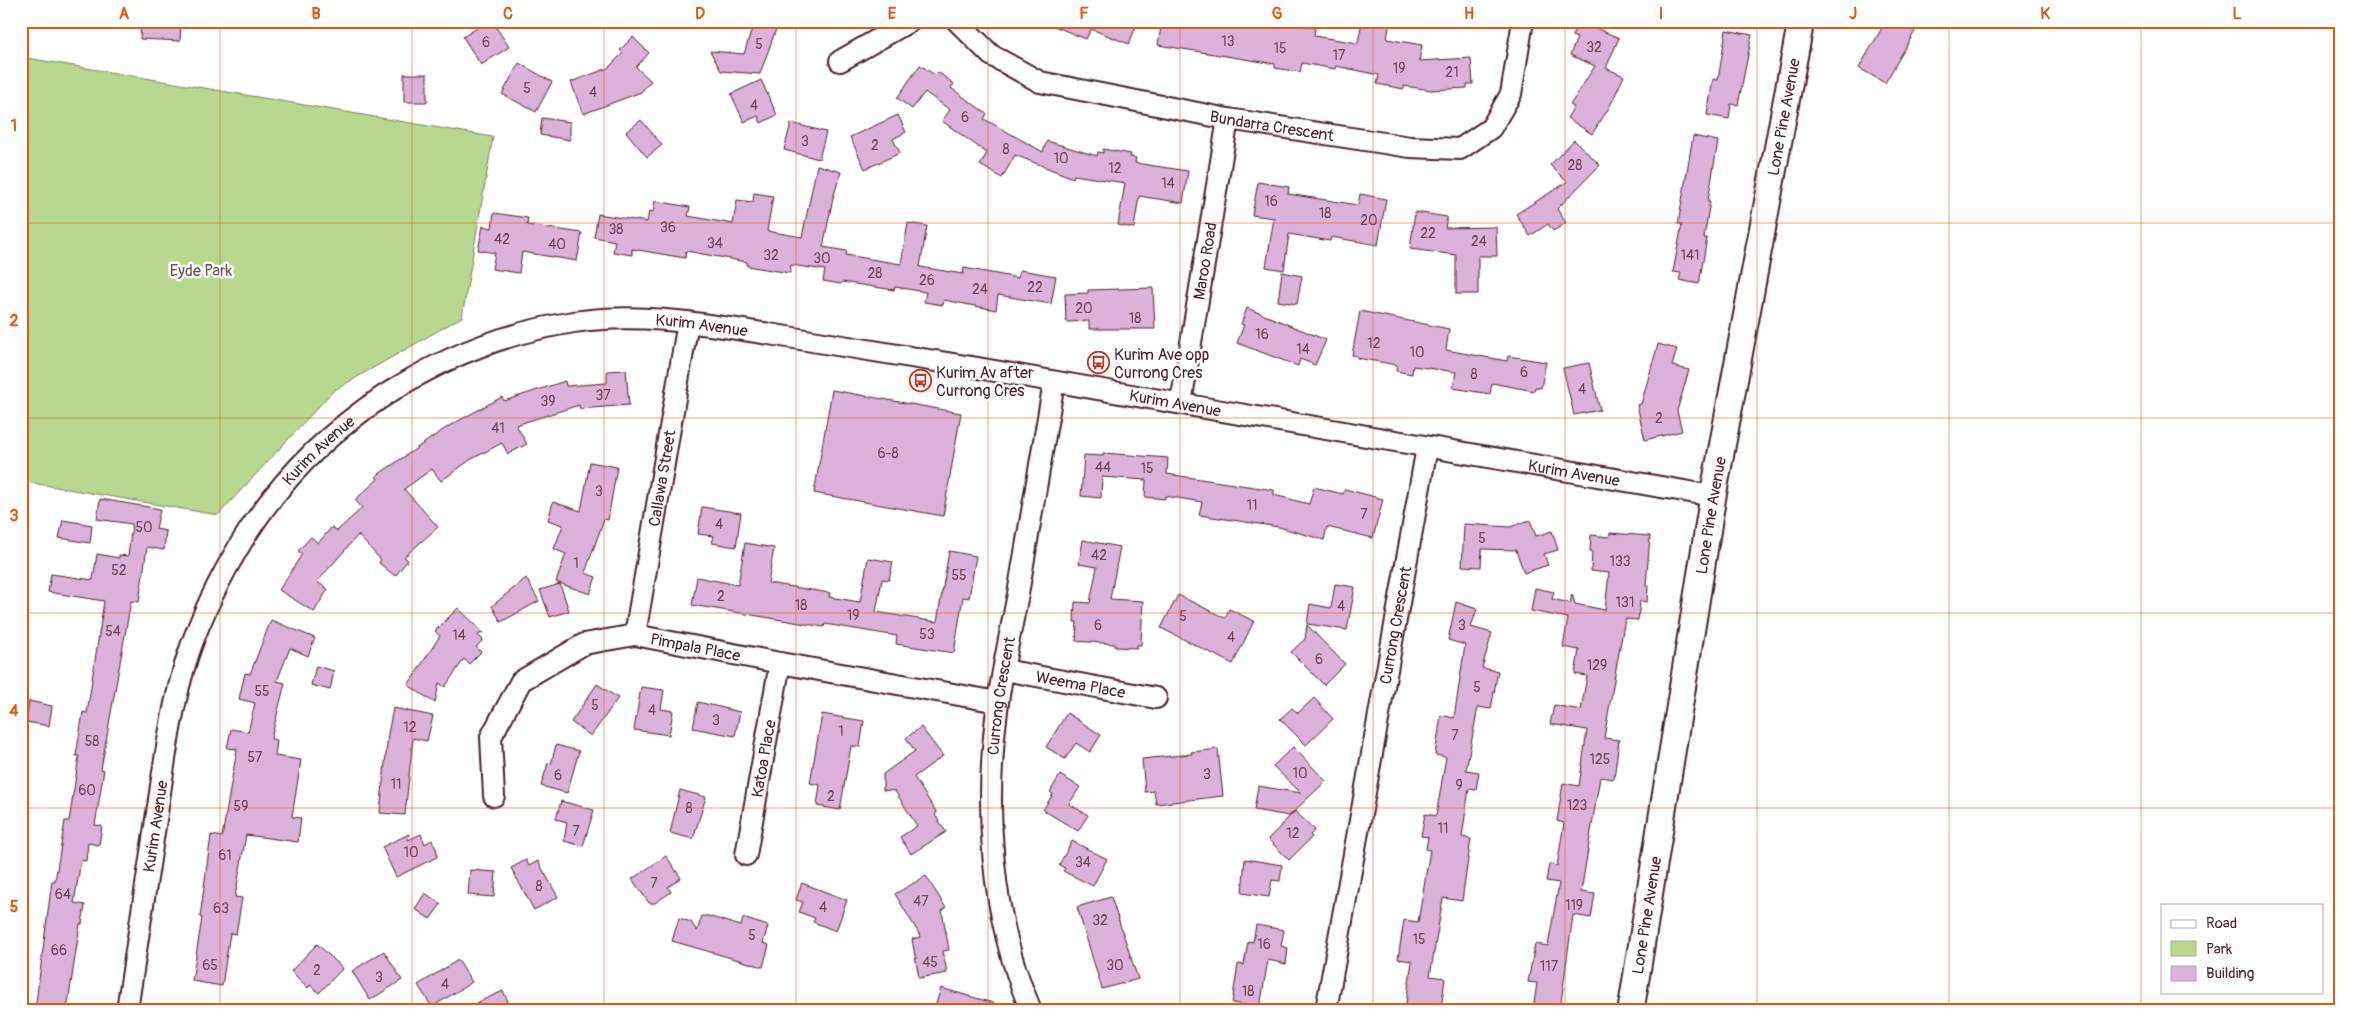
<svg xmlns="http://www.w3.org/2000/svg" width="2361" height="1031" font-family="Pangolin,sans-serif">
<style>
.green{fill:#b8d890;stroke:#817c5e}
.building{fill:#dbb3da;stroke:#4a1f2b}
.lines{fill:none;stroke-linecap:round;stroke-linejoin:round}
.minor-casing{stroke:#4a1f2b;stroke-width:24}
.tertiary-casing{stroke:#4a1f2b;stroke-width:29}
.minor{stroke:#fff;stroke-width:20}
.tertiary{stroke:#fff;stroke-width:25}
.grid{fill:none;stroke:#e8590c;stroke-width:1;stroke-opacity:0.55}
.labels{text-anchor:middle;stroke-width:5;stroke-linejoin:round;paint-order:stroke}
.number-label{font-size:14px;fill:#6e4457}
.street-label{font-size:16px;fill:#4a1f2b;stroke:#fff}
.park-label{font-size:16px;fill:#6b5649;stroke:#fff}
.poi-label{font-size:16px;fill:#4a1f2b;stroke:#fff;text-anchor:start}
.neatline{fill:none;stroke:#e8590c;stroke-width:2}
.grid-label{font-size:16px;text-anchor:middle;font-weight:bold;fill:#e8590c}
</style>
<rect width="100%" height="100%" fill="#fff"/>
<filter id="ink" filterUnits="userSpaceOnUse"><feTurbulence type="fractalNoise" baseFrequency=".02" numOctaves="2"/><feDisplacementMap in="SourceGraphic" scale="10" xChannelSelector="R" yChannelSelector="G"/><feConvolveMatrix kernelMatrix="1 2 1 2 8 2 1 2 1" color-interpolation-filters="sRGB"/></filter>
<g filter="url(#ink)">
<!-- green -->
<polygon class="green" points="21,57 493,137 462,317 333,391 218,515 21,481"/>
<!-- building -->
<g class="building">
<polygon points="141,21 181,21 180,41 140,39"/>
<polygon points="488,21 492,21 509,47 481,65 463,37"/>
<polygon points="1075,21 1138,21 1129,44 1091,29 1086,39 1044,22"/>
<polygon points="1162,21 1302,21 1301,25 1315,28 1314,36 1358,43 1362,21 1390,21 1387,39 1422,45 1419,61 1471,58 1473,84 1467,84 1467,88 1431,90 1404,86 1404,89 1377,84 1379,75 1336,66 1335,69 1302,63 1300,72 1275,68 1275,64 1263,62 1158,45"/>
<polygon points="1579,21 1619,38 1606,68 1624,76 1609,108 1592,134 1567,118 1574,107 1570,105 1595,66 1570,55 1577,38 1572,36"/>
<polygon points="1886,21 1921,21 1885,83 1859,68"/>
<polygon points="754,22 776,29 760,74 721,71 710,51 744,54"/>
<polygon points="1726,30 1752,35 1738,105 1731,104 1729,119 1707,115 1713,79 1718,80"/>
<polygon points="633,37 649,53 636,67 651,81 641,92 583,114 571,82 608,68 623,53 620,50"/>
<polygon points="519,63 552,82 536,112 502,94"/>
<polygon points="920,65 935,75 938,72 954,84 951,88 987,114 984,119 1043,152 1047,141 1097,156 1098,152 1103,153 1103,149 1131,154 1130,157 1136,158 1135,163 1188,171 1183,203 1139,196 1134,228 1118,225 1125,183 1074,175 1073,178 1015,155 1002,178 980,165 987,153 942,121 950,110 925,92 912,109 897,98"/>
<rect x="404" y="74" width="23" height="28"/>
<polygon points="761,80 777,115 761,123 758,116 744,122 731,94"/>
<polygon points="898,115 906,132 893,139 900,153 865,169 850,137"/>
<polygon points="542,118 570,122 570,140 540,135"/>
<polygon points="641,120 662,145 647,157 626,132"/>
<polygon points="791,123 826,132 819,159 784,150"/>
<polygon points="1693,136 1718,141 1708,201 1710,201 1704,238 1707,238 1699,284 1679,280 1681,273 1673,272 1682,224 1678,224"/>
<polygon points="1574,140 1600,165 1557,209 1566,223 1553,231 1548,224 1530,236 1516,214 1567,182 1550,165"/>
<polygon points="817,165 841,172 833,198 823,247 847,251 846,255 901,264 908,223 927,226 920,267 963,274 964,268 1018,278 1020,270 1056,276 1051,304 998,295 996,310 944,300 943,305 924,302 926,292 895,287 894,290 842,282 841,284 823,281 825,270 791,265 790,273 747,266 747,262 686,251 685,258 632,249 632,255 613,252 615,241 594,237 598,214 647,222 649,211 653,212 655,201 690,207 688,216 733,224 737,200 753,202 754,193 773,196 767,231 802,237"/>
<polygon points="1258,182 1289,187 1288,194 1358,205 1360,194 1386,199 1378,245 1331,237 1330,241 1289,234 1284,270 1266,267 1274,218 1252,215"/>
<polygon points="1415,212 1447,217 1445,228 1496,227 1497,256 1478,256 1478,294 1456,294 1456,255 1410,249"/>
<polygon points="494,213 528,218 527,225 582,233 577,261 522,252 519,273 492,269 495,253 478,250 483,226 492,228"/>
<polygon points="1282,272 1302,276 1297,304 1278,301"/>
<polygon points="1153,288 1155,329 1089,329 1089,321 1066,322 1065,294 1088,293 1088,290"/>
<polygon points="1247,308 1326,340 1315,365 1300,359 1298,366 1237,343 1244,325 1241,324"/>
<polygon points="1360,311 1449,329 1446,350 1507,361 1508,356 1546,362 1541,388 1535,387 1534,391 1492,383 1490,394 1453,388 1456,372 1413,366 1412,374 1396,371 1397,365 1357,358 1357,356 1352,355"/>
<polygon points="1658,344 1677,349 1672,366 1689,370 1677,411 1682,431 1645,440 1637,405 1641,404"/>
<polygon points="1589,363 1600,410 1574,415 1563,368"/>
<polygon points="626,370 629,405 580,409 579,405 516,425 527,444 508,454 502,443 470,460 441,481 432,469 404,489 438,527 404,557 408,560 395,576 379,563 381,560 358,535 317,582 328,589 314,612 279,590 302,554 298,551 311,537 318,543 332,527 337,531 362,508 355,500 378,479 376,476 449,426 502,397 504,401 565,381 566,386 607,383 607,371"/>
<polygon points="832,390 961,413 943,516 814,493"/>
<polygon points="1103,453 1168,458 1167,474 1274,490 1274,495 1309,504 1314,487 1343,494 1345,489 1383,499 1373,538 1327,527 1324,540 1279,527 1199,515 1202,502 1165,496 1165,499 1145,497 1146,480 1102,477 1101,498 1081,496 1084,455 1103,456"/>
<polygon points="590,462 617,467 608,520 604,519 585,573 596,577 590,594 556,582 566,554 554,549 563,525 548,520 553,502 581,511"/>
<polygon points="100,499 160,509 156,529 166,531 164,550 147,547 139,602 131,601 101,769 104,770 95,825 102,826 99,845 88,843 86,861 81,860 74,903 85,905 82,924 80,924 67,1010 35,1010 52,881 55,881 65,821 69,821 79,756 76,756 83,712 87,713 104,601 48,592 51,574 93,580 97,554 119,558 119,555 128,556 132,524 97,519"/>
<polygon points="702,507 741,513 736,547 712,543 714,536 698,534"/>
<polygon points="63,520 92,525 90,543 59,538"/>
<polygon points="1530,520 1536,536 1552,531 1558,550 1544,554 1548,565 1524,573 1516,550 1482,549 1481,567 1462,566 1464,524 1510,527"/>
<polygon points="1610,533 1650,536 1646,586 1648,586 1647,602 1640,601 1638,620 1625,619 1614,680 1604,738 1619,740 1614,779 1600,777 1581,892 1595,894 1591,918 1573,915 1560,1010 1533,1010 1537,983 1528,982 1535,944 1548,946 1559,883 1546,881 1549,864 1557,866 1564,823 1557,821 1563,783 1579,786 1587,730 1550,724 1554,705 1581,710 1587,676 1575,674 1579,650 1563,647 1568,618 1531,611 1535,588 1554,592 1552,599 1570,603 1572,594 1575,604 1605,610 1609,573 1591,571 1592,551 1590,551 1591,535 1609,537"/>
<polygon points="1083,540 1120,547 1110,599 1143,601 1141,645 1137,645 1137,648 1115,647 1115,644 1076,641 1077,622 1074,622 1075,602 1090,603 1097,567 1079,564"/>
<polygon points="745,543 774,548 768,583 830,593 829,597 860,602 868,558 893,562 889,580 882,579 876,612 937,622 949,551 976,556 969,598 963,597 954,653 896,644 897,636 825,624 824,627 692,605 697,577 738,585"/>
<polygon points="526,578 539,601 501,622 492,606"/>
<polygon points="560,584 569,611 550,617 540,590"/>
<polygon points="1335,584 1355,587 1347,630 1307,624 1310,604 1331,608"/>
<polygon points="1178,595 1225,618 1229,609 1254,621 1233,664 1161,628"/>
<polygon points="1456,602 1477,609 1471,627 1492,633 1482,668 1498,671 1491,709 1478,707 1466,770 1479,772 1476,790 1469,789 1462,837 1471,839 1462,901 1443,898 1430,976 1445,978 1441,1010 1405,1010 1412,961 1398,959 1404,920 1418,922 1430,850 1426,849 1428,837 1421,836 1425,814 1436,816 1446,757 1435,755 1441,715 1454,718 1465,645 1448,640"/>
<polygon points="458,608 483,632 478,635 483,640 476,647 481,652 469,664 464,659 445,687 439,683 435,703 408,685 440,636 435,631"/>
<polygon points="271,620 315,638 308,656 290,648 277,681 285,683 271,739 277,740 275,756 301,760 292,817 301,818 298,842 246,835 235,897 242,898 236,934 230,933 222,986 192,981 202,918 200,917 211,835 222,837 237,749 227,748 231,729 248,732 255,703 239,699 245,673 250,674"/>
<polygon points="1307,625 1345,664 1324,685 1291,652 1305,639"/>
<polygon points="316,666 334,671 330,690 311,685"/>
<polygon points="597,684 618,698 591,736 571,722"/>
<polygon points="641,687 664,690 661,709 673,711 669,735 634,730"/>
<polygon points="1314,698 1333,719 1306,745 1280,719 1292,708 1298,713"/>
<polygon points="29,701 52,706 49,726 26,722"/>
<polygon points="698,702 740,712 735,736 693,728"/>
<polygon points="393,708 433,716 427,741 413,738 405,815 380,813 388,734"/>
<polygon points="1067,713 1101,735 1090,752 1076,743 1065,759 1046,747"/>
<polygon points="822,714 864,721 860,747 851,746 840,810 817,806 820,785 810,783"/>
<polygon points="921,727 943,756 914,777 937,813 935,815 946,832 911,854 900,837 917,826 895,791 883,790 883,774 915,751 906,738"/>
<polygon points="556,745 579,751 567,793 541,786 548,763 551,764"/>
<polygon points="1293,747 1326,781 1289,816 1254,810 1258,786 1301,793 1273,766"/>
<polygon points="1218,749 1223,796 1156,804 1154,791 1145,792 1142,759 1192,754 1191,752"/>
<polygon points="1060,775 1080,787 1069,804 1088,815 1078,831 1043,810 1053,794 1050,792"/>
<polygon points="680,790 706,797 693,839 670,833"/>
<polygon points="561,801 594,810 583,846 564,841 567,822 556,819"/>
<polygon points="1295,811 1315,830 1310,835 1312,837 1289,860 1268,839"/>
<polygon points="409,834 408,840 421,834 425,844 432,840 437,851 437,857 396,877 382,847"/>
<polygon points="1072,841 1107,859 1093,886 1063,871 1065,868 1059,865"/>
<polygon points="666,856 681,878 668,887 671,892 655,903 649,903 632,879"/>
<polygon points="1245,859 1282,865 1280,881 1272,880 1269,897 1242,893"/>
<polygon points="526,860 529,866 538,861 558,897 534,910 511,868"/>
<polygon points="470,870 496,872 494,897 468,895"/>
<polygon points="926,876 946,908 942,911 949,950 943,951 947,973 919,978 912,939 921,937 895,894"/>
<polygon points="802,883 847,900 836,931 813,922 815,918 799,912 803,902 796,900"/>
<polygon points="425,893 441,904 430,919 415,909"/>
<polygon points="1111,897 1138,979 1102,989 1077,907"/>
<polygon points="702,916 708,916 741,926 743,918 768,926 763,943 769,945 763,967 672,941 679,918 691,922 697,931"/>
<polygon points="1256,925 1284,930 1281,946 1288,948 1286,964 1268,960 1260,1007 1232,1003 1238,964 1244,965 1248,941 1253,942"/>
<polygon points="317,944 343,968 319,993 310,985 308,988 291,971"/>
<polygon points="384,951 402,980 370,1000 352,971"/>
<polygon points="458,960 472,982 432,1007 418,985"/>
<polygon points="941,988 1000,1005 999,1010 934,1010"/>
<polygon points="503,991 512,1010 461,1010"/>
</g>
<g class="lines">
<defs>
<g id="minor">
<path id="s1" d="M 957,21 L 991,55 L 1040,82 L 1228,119 L 1410,147 L 1460,149 L 1491,128 L 1511,94 L 1523,21"/>
<polyline points="840,61 910,21"/>
<path id="s2" d="M 1181,403 L 1228,119"/>
<path id="s3" d="M 635,635 L 688,322"/>
<path id="s4" d="M 1004,670 L 1156,698"/>
<path id="s5" d="M 494,796 L 491,737 L 521,681 L 584,644 L 635,635 L 780,663 L 998,702"/>
<path id="s6" d="M 746,855 L 780,663"/>
<path id="s7" d="M 127,1010 C 136,949 146,888 155,826 C 164,769 170,710 188,655 C 201,616 220,578 241,543 C 313,425 438,343 574,322 C 640,312 704,324 769,334 C 836,345 904,356 972,367 C 1219,410 1466,455 1713,496"/>
<path id="s8" d="M 1031,1010 C 989,915 984,803 998,702 C 1003,666 1011,630 1018,594 C 1030,523 1042,452 1054,382"/>
<path id="s9" d="M 1326,1010 L 1427,447"/>
</g>
<g id="tertiary">
<path id="s10" d="M 1631,1010 L 1713,496 L 1801,21"/>
</g>
</defs>
<!-- minor casing -->
<use href="#minor" class="minor-casing"/>
<!-- tertiary casing -->
<use href="#tertiary" class="tertiary-casing"/>
<!-- minor -->
<use href="#minor" class="minor"/>
<!-- tertiary -->
<use href="#tertiary" class="tertiary"/>
</g>
</g>
<!-- grid -->
<path class="grid" d="M 220,21 L 220,1010M 412,21 L 412,1010M 604,21 L 604,1010M 796,21 L 796,1010M 988,21 L 988,1010M 1180,21 L 1180,1010M 1373,21 L 1373,1010M 1565,21 L 1565,1010M 1757,21 L 1757,1010M 1949,21 L 1949,1010M 2141,21 L 2141,1010M 21,223 L 2340,223M 21,418 L 2340,418M 21,613 L 2340,613M 21,808 L 2340,808"/>
<!-- icons -->
<defs>
<symbol id="bus-ring" viewBox="-11 -11 22 22"><circle r="9.5" fill="#fff" stroke="#c8321e" stroke-width="1.5"/><path d="M-5-6H5V4H4V6H2V4H-2V6H-4V4H-5ZM-3.5-4V0h7V-4ZM-3.5 1.2v1.5H-2V1.2ZM2 1.2v1.5H3.5V1.2Z" fill="#c8321e"/></symbol>
</defs>
<g fill-rule="evenodd">
<use href="#bus-ring" x="1086" y="350" width="25" height="25"/>
<use href="#bus-ring" x="908" y="368" width="25" height="25"/>
</g>
<g class="labels">
<!-- number labels -->
<g class="number-label">
<text x="1228" y="46">13</text>
<text x="486" y="47">6</text>
<text x="759" y="49">5</text>
<text x="1594" y="52">32</text>
<text x="1280" y="53">15</text>
<text x="1339" y="60">17</text>
<text x="1399" y="73">19</text>
<text x="1452" y="77">21</text>
<text x="527" y="93">5</text>
<text x="593" y="97">4</text>
<text x="754" y="110">4</text>
<text x="965" y="122">6</text>
<text x="805" y="146">3</text>
<text x="875" y="150">2</text>
<text x="1006" y="154">8</text>
<text x="1061" y="163">10</text>
<text x="1575" y="170">28</text>
<text x="1115" y="173">12</text>
<text x="1168" y="188">14</text>
<text x="1271" y="206">16</text>
<text x="1325" y="218">18</text>
<text x="1369" y="225">20</text>
<text x="668" y="232">36</text>
<text x="616" y="234">38</text>
<text x="1428" y="238">22</text>
<text x="502" y="244">42</text>
<text x="1479" y="246">24</text>
<text x="715" y="248">34</text>
<text x="557" y="249">40</text>
<text x="771" y="260">32</text>
<text x="1690" y="260">141</text>
<text x="822" y="263">30</text>
<text x="875" y="278">28</text>
<text x="927" y="285">26</text>
<text x="1035" y="292">22</text>
<text x="980" y="294">24</text>
<text x="1084" y="313">20</text>
<text x="1135" y="323">18</text>
<text x="1262" y="339">16</text>
<text x="1374" y="348">12</text>
<text x="1303" y="354">14</text>
<text x="1417" y="357">10</text>
<text x="1524" y="377">6</text>
<text x="1474" y="379">8</text>
<text x="1582" y="394">4</text>
<text x="603" y="400">37</text>
<text x="548" y="406">39</text>
<text x="1659" y="423">2</text>
<text x="498" y="433">41</text>
<text x="888" y="458">6-8</text>
<text x="1103" y="472">44</text>
<text x="1147" y="473">15</text>
<text x="599" y="496">3</text>
<text x="1252" y="510">11</text>
<text x="1364" y="519">7</text>
<text x="719" y="529">4</text>
<text x="144" y="532">50</text>
<text x="1482" y="543">5</text>
<text x="1099" y="560">42</text>
<text x="1620" y="566">133</text>
<text x="576" y="568">1</text>
<text x="119" y="575">52</text>
<text x="959" y="580">55</text>
<text x="721" y="601">2</text>
<text x="1625" y="607">131</text>
<text x="801" y="610">18</text>
<text x="1341" y="611">4</text>
<text x="853" y="620">19</text>
<text x="1183" y="621">5</text>
<text x="1098" y="630">6</text>
<text x="1462" y="630">3</text>
<text x="113" y="636">54</text>
<text x="927" y="639">53</text>
<text x="459" y="640">14</text>
<text x="1231" y="642">4</text>
<text x="1319" y="664">6</text>
<text x="1597" y="670">129</text>
<text x="1477" y="692">5</text>
<text x="262" y="696">55</text>
<text x="595" y="710">5</text>
<text x="652" y="715">4</text>
<text x="716" y="725">3</text>
<text x="410" y="732">12</text>
<text x="841" y="736">1</text>
<text x="1455" y="740">7</text>
<text x="92" y="746">58</text>
<text x="255" y="762">57</text>
<text x="1600" y="764">125</text>
<text x="1300" y="778">10</text>
<text x="1207" y="779">3</text>
<text x="558" y="780">6</text>
<text x="396" y="789">11</text>
<text x="1459" y="790">9</text>
<text x="87" y="795">60</text>
<text x="831" y="801">2</text>
<text x="1577" y="810">123</text>
<text x="241" y="811">59</text>
<text x="689" y="813">8</text>
<text x="1443" y="833">11</text>
<text x="576" y="836">7</text>
<text x="1293" y="838">12</text>
<text x="411" y="857">10</text>
<text x="225" y="860">61</text>
<text x="1083" y="867">34</text>
<text x="654" y="888">7</text>
<text x="539" y="891">8</text>
<text x="63" y="899">64</text>
<text x="921" y="906">47</text>
<text x="1574" y="910">119</text>
<text x="823" y="912">4</text>
<text x="221" y="913">63</text>
<text x="1100" y="925">32</text>
<text x="752" y="940">5</text>
<text x="1419" y="944">15</text>
<text x="1264" y="949">16</text>
<text x="59" y="955">66</text>
<text x="930" y="967">45</text>
<text x="210" y="970">65</text>
<text x="1115" y="970">30</text>
<text x="1549" y="971">117</text>
<text x="317" y="975">2</text>
<text x="379" y="982">3</text>
<text x="445" y="989">4</text>
<text x="1248" y="996">18</text>
</g>
<!-- street labels -->
<g class="street-label">
<text dy="6" stroke="none"><textPath href="#s10" startOffset="906">Lone Pine Avenue</textPath></text>
<text dy="6" stroke="none"><textPath href="#s1" startOffset="340">Bundarra Crescent</textPath></text>
<text dy="6" stroke="none"><textPath href="#s2" startOffset="144">Maroo Road</textPath></text>
<text dy="6" stroke="none"><textPath href="#s7" startOffset="1025">Kurim Avenue</textPath></text>
<text dy="6" stroke="none"><textPath href="#s7" startOffset="1505">Kurim Avenue</textPath></text>
<text dy="6" stroke="none"><textPath href="#s7" startOffset="606">Kurim Avenue</textPath></text>
<text dy="6" stroke="none"><textPath href="#s7" startOffset="1910">Kurim Avenue</textPath></text>
<text dy="6" stroke="none"><textPath href="#s3" startOffset="159">Callawa Street</textPath></text>
<text dy="6" stroke="none"><textPath href="#s10" startOffset="501">Lone Pine Avenue</textPath></text>
<text dy="6" stroke="none"><textPath href="#s9" startOffset="391">Currong Crescent</textPath></text>
<text dy="6" stroke="none"><textPath href="#s5" startOffset="309">Pimpala Place</textPath></text>
<text dy="6" stroke="none"><textPath href="#s4" startOffset="78">Weema Place</textPath></text>
<text dy="6" stroke="none"><textPath href="#s8" startOffset="320">Currong Crescent</textPath></text>
<text dy="6" stroke="none"><textPath href="#s6" startOffset="98">Katoa Place</textPath></text>
<text dy="6" stroke="none"><textPath href="#s7" startOffset="186">Kurim Avenue</textPath></text>
<text dy="6" stroke="none"><textPath href="#s10" startOffset="96">Lone Pine Avenue</textPath></text>
</g>
<!-- park labels -->
<g class="park-label">
<text x="201" y="276">Eyde Park</text>
</g>
<!-- poi labels -->
<g class="poi-label">
<text x="1114" y="360">Kurim Ave opp<tspan x="1114" dy="18">Currong Cres</tspan></text>
<text x="936" y="378">Kurim Av after<tspan x="936" dy="18">Currong Cres</tspan></text>
</g>
</g>
<!-- margin -->
<rect width="2361" height="1031" fill="none" stroke="#fff" stroke-width="55"/>
<!-- legend -->
<rect x="2161" y="904" width="162" height="90" fill="#ffffff" stroke="#b7a5aa"/>
<rect x="2171" y="920" width="25" height="8" fill="#ffffff" stroke="#b7a5aa"/>
<text x="2206" y="928" font-size="15" fill="#4a1f2b">Road</text>
<rect x="2171" y="941" width="25" height="15" fill="#b8d890" stroke="#b7a5aa"/>
<text x="2206" y="954" font-size="15" fill="#4a1f2b">Park</text>
<rect x="2171" y="966" width="25" height="15" fill="#dbb3da" stroke="#b7a5aa"/>
<text x="2206" y="978" font-size="15" fill="#4a1f2b">Building</text>
<rect x="28" y="28" width="2306" height="976" class="neatline"/>
<g class="grid-label">
<text x="124" y="19">A</text>
<text x="316" y="19">B</text>
<text x="508" y="19">C</text>
<text x="700" y="19">D</text>
<text x="892" y="19">E</text>
<text x="1084" y="19">F</text>
<text x="1277" y="19">G</text>
<text x="1469" y="19">H</text>
<text x="1661" y="19">I</text>
<text x="1853" y="19">J</text>
<text x="2045" y="19">K</text>
<text x="2237" y="19">L</text>
<text x="14" y="131">1</text>
<text x="14" y="326">2</text>
<text x="14" y="521">3</text>
<text x="14" y="716">4</text>
<text x="14" y="912">5</text>
</g>
</svg>
